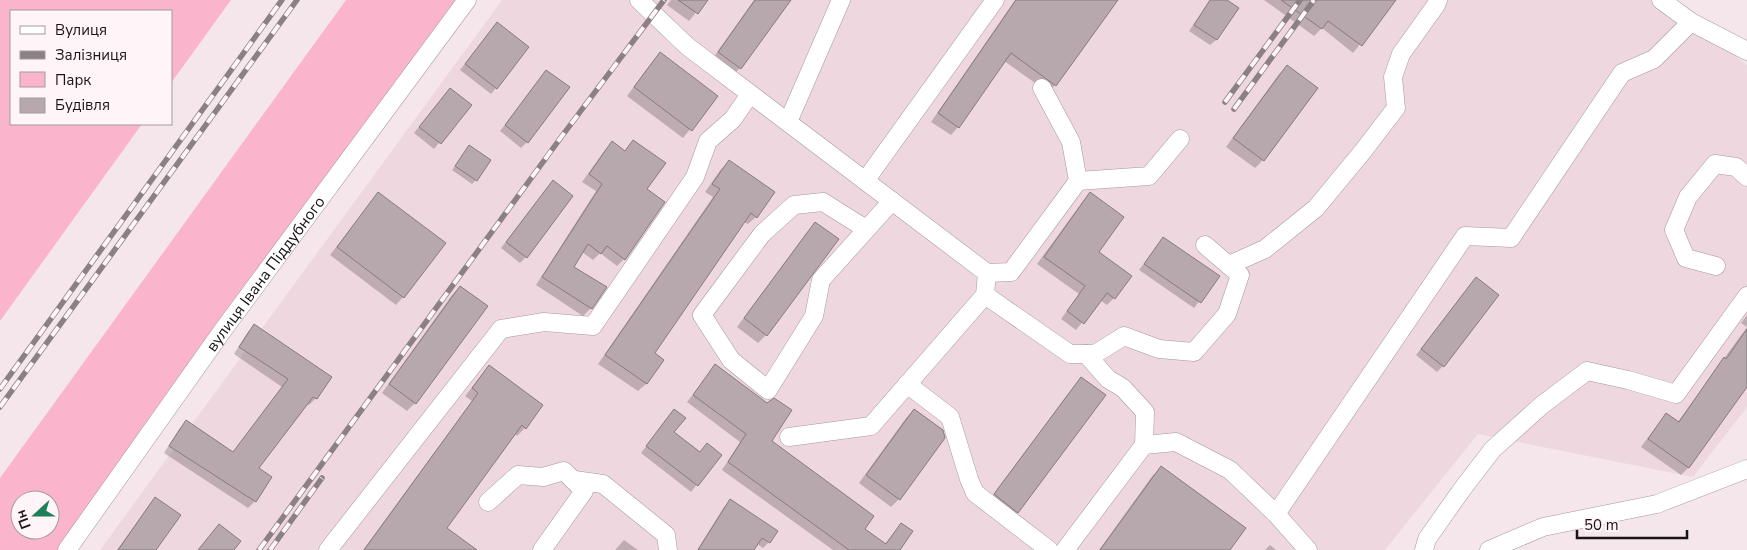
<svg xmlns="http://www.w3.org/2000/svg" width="1747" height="550" font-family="'Nunito Sans',sans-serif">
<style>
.built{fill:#efd7df}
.green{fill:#fab5cd;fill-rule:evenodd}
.shadow{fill:#0003}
.building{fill:#b6a8ac;stroke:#877a7e}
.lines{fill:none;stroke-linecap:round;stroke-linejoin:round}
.minor-casing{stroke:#a5979b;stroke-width:19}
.minor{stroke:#fff;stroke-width:18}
.rail-casing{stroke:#8b8184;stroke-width:5.5}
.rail{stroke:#fff5f8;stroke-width:4;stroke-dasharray:11;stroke-linecap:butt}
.labels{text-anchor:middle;stroke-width:4;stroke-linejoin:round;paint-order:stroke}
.street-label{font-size:16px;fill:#191416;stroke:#fff5f8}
</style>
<rect width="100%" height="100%" fill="#f5e6eb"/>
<!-- built -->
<polygon class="built" points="502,0 1661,0 1747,65 1747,407 1693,477 1478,434 1385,550 100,550"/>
<!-- green -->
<g class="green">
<polygon points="0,0 231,0 171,83 171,11 11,11 11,124 142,124 0,321"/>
<path d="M 346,0 L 459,0 L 59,550 L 0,550 L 0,478 ZM 20,500 L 50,500 L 50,530 L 20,530 Z"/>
</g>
<!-- shadow -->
<g class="shadow">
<polygon points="671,0 706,0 689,21 667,5"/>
<polygon points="754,0 787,0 740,68 734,74 713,58"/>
<polygon points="1015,0 1116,0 1055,85 1048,92 1004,61 958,127 951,135 931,122"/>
<polygon points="1210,0 1225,0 1237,8 1216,40 1210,45 1189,31"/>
<polygon points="1264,0 1395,0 1353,53 1322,28 1314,36"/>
<polygon points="491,30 496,88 491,94 460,70"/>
<polygon points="660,54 716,97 683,138 627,96 652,62"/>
<polygon points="1287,67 1316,88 1263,160 1255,168 1226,147 1279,74"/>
<polygon points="546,71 527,142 521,148 500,131"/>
<polygon points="445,95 470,105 434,149 414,133"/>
<polygon points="633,142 645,190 624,259 617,266 600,253 593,260 582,252 573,267 605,288 591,308 583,316 536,285 596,191 582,182 605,150 612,143 624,152"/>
<polygon points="465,151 476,180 472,184 452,170"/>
<polygon points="729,162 756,217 748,224 744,222 653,353 662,360 646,384 638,391 598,364 713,197 705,192 721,169"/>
<polygon points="553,182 526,257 520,263 501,248"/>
<polygon points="378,194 403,297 396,305 330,255 371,202"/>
<polygon points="1090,194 1098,252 1114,298 1107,305 1100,300 1076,330 1061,319 1079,294 1037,264 1083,201"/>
<polygon points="816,223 766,335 758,343 737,327 808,231"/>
<polygon points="1163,238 1218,277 1194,308 1139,270"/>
<polygon points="1476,279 1443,366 1437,372 1416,355"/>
<polygon points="460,287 486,306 415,403 407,411 382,393 452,295"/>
<polygon points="1747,315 1747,327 1741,323"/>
<polygon points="254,326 316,398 309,405 307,403 257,469 270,477 255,501 248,508 164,453 179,429 186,422 233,452 282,387 234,354 247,333"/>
<polygon points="1747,327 1747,384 1688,468 1681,475 1641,447 1659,423 1666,415 1677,423"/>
<polygon points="489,366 525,428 517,436 514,433 445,528 475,550 363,550 472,401 465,396"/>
<polygon points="715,366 770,441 863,529 884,545 901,524 898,550 833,550 722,470 740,442 687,402"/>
<polygon points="1081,379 1018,512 1010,520 987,503 1074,386"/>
<polygon points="914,410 899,499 891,507 859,483 906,418"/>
<polygon points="674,411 673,433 699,453 707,444 720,455 691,492 641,453"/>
<polygon points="1161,468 1229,550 1099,550 1153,475"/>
<polygon points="156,498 154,550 117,550 150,504"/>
<polygon points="730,501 769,542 763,548 757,544 752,550 697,550 724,507"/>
<polygon points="624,540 638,550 615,550"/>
<polygon points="1270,545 1276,550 1265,550"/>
</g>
<!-- building -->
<g class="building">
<polygon points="678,0 708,0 698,14"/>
<polygon points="755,0 791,0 741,69 718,52"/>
<polygon points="1016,0 1118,0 1056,86 1011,53 959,128 938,113"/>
<polygon points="1210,0 1227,0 1239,8 1217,40 1194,25"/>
<polygon points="1281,0 1396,0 1362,46 1328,21 1322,29"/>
<polygon points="497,22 529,47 497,89 465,64"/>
<polygon points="660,52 718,96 692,131 634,87"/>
<polygon points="1287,65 1318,88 1264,161 1233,138"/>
<polygon points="546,70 570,87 528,143 505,125"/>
<polygon points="450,88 472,105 441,144 419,127"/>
<polygon points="633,140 666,163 647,189 665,202 625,260 607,246 601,254 588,244 574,267 607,287 592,309 542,277 602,184 589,174 612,141 625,151"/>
<polygon points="469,145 491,160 477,181 455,166"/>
<polygon points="729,160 775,192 757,218 751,213 655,353 664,360 647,384 605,355 720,189 712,184"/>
<polygon points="553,180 573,196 527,258 506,242"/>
<polygon points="378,192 446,243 404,298 337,247"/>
<polygon points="1090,192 1124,217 1099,252 1132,276 1115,299 1107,293 1084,324 1067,311 1085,286 1044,257"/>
<polygon points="815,222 839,239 767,336 744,318"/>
<polygon points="1163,237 1220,276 1201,303 1144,264"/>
<polygon points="1476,277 1499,295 1444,367 1421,349"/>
<polygon points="460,286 488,306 416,404 389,384"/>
<polygon points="254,324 332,377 317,399 313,397 259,468 272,477 256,502 169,446 186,420 233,452 288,379 239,347"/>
<polygon points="1747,329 1747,387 1689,468 1648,439 1666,413 1679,422 1724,357 1726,359"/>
<polygon points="715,364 767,403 774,398 792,410 772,441 874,516 865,529 886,544 901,523 913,531 900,550 849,550 728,462 746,434 693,395"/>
<polygon points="489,365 543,405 526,429 522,425 447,528 477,550 364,550 478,393 472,388"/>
<polygon points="1081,377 1106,395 1018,513 994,494"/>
<polygon points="674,409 686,418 674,432 700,452 707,443 722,455 698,486 646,446"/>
<polygon points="914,409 943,430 945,438 900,500 866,475"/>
<polygon points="1161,466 1246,528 1230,550 1100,550"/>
<polygon points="155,497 181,515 156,550 118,550"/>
<polygon points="730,499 778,531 770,543 762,538 754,550 698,550"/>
<polygon points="219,524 241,541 234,550 198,550"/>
</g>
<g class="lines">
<defs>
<g id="minor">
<polyline points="639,0 687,46 987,273 985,295 871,426 789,437"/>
<polyline points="1691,22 1747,51"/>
<polyline points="788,122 841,0"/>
<polyline points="865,181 995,0"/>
<polyline points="1078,181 1149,176 1180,139"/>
<polyline points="866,229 823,202 794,205 762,234 702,315 731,360 768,390 814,316 821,280 892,201"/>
<polyline points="1229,265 1265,249 1316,208 1363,151 1396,108 1393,77 1401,54 1436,5 1438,0"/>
<polyline points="1716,266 1686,258 1674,230 1688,197 1715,164 1736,167 1747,177"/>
<polyline points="987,273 1011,272 1078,181 1071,142 1042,88"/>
<polyline points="985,295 1070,354 1095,354 1124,336 1159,349 1194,352 1227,314 1240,275 1205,245"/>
<polyline points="1086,354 1108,379 1123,388 1145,412 1144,445"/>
<polyline points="907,384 950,417 969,479 975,493 1049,550"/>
<polyline points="574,480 603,484 666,535 668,550"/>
<polyline points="488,502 518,475 543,477 564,471 584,491 542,550"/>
<polyline points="1276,514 1465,236 1511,238 1622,73 1654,59 1691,22 1661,0"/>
<path id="s1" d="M 67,550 L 223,330 L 467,0"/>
<polyline points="328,550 501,329 544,322 593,326 695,177 708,141 733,119 750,94"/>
<polyline points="1065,550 1144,445 1176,442 1230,470 1276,514 1308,550"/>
<polyline points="1424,550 1427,539 1463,488 1493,449 1542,405 1587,371 1628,380 1676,394 1747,296"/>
<polyline points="1489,550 1543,527 1657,504 1747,469"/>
</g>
</defs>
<!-- minor casing -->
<use href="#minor" class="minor-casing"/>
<!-- minor -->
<use href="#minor" class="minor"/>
<defs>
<g id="rail">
<polyline points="1225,102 1300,0"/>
<polyline points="1234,109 1314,0"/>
<polyline points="0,389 282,0"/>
<polyline points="0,407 297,0"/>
<polyline points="259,550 562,136 664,0"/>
<polyline points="270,550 322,478"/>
</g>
</defs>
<!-- rail casing -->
<use href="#rail" class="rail-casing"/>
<!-- rail -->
<use href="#rail" class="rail"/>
</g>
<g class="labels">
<!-- street labels -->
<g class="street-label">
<text dy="6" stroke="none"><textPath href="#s1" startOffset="340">вулиця Івана Піддубного</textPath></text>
</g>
</g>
<!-- legend -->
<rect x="10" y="10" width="162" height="115" fill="#fff5f8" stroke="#a39b9e"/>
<rect x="20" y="26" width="25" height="8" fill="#ffffff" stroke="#a39b9e"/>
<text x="55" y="35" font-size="15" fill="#191416">Вулиця</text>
<rect x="20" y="51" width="25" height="8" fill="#8b8184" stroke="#a39b9e"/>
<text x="55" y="60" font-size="15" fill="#191416">Залізниця</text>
<rect x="20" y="72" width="25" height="15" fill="#fab5cd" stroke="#a39b9e"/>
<text x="55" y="85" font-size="15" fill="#191416">Парк</text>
<rect x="20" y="98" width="25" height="15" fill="#b6a8ac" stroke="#a39b9e"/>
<text x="55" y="110" font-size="15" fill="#191416">Будівля</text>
<!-- north arrow -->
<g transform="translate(35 515) rotate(249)"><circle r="24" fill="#fff5f8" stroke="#a39b9e"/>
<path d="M0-4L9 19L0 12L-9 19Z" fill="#1c7f58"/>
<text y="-8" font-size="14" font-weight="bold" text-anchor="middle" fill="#191416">Пн</text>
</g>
<!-- scale -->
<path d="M1577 530v8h110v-8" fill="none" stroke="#191416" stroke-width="2.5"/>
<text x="1584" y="530" font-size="15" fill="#191416" stroke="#fff5f8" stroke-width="4" paint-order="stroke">50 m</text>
</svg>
